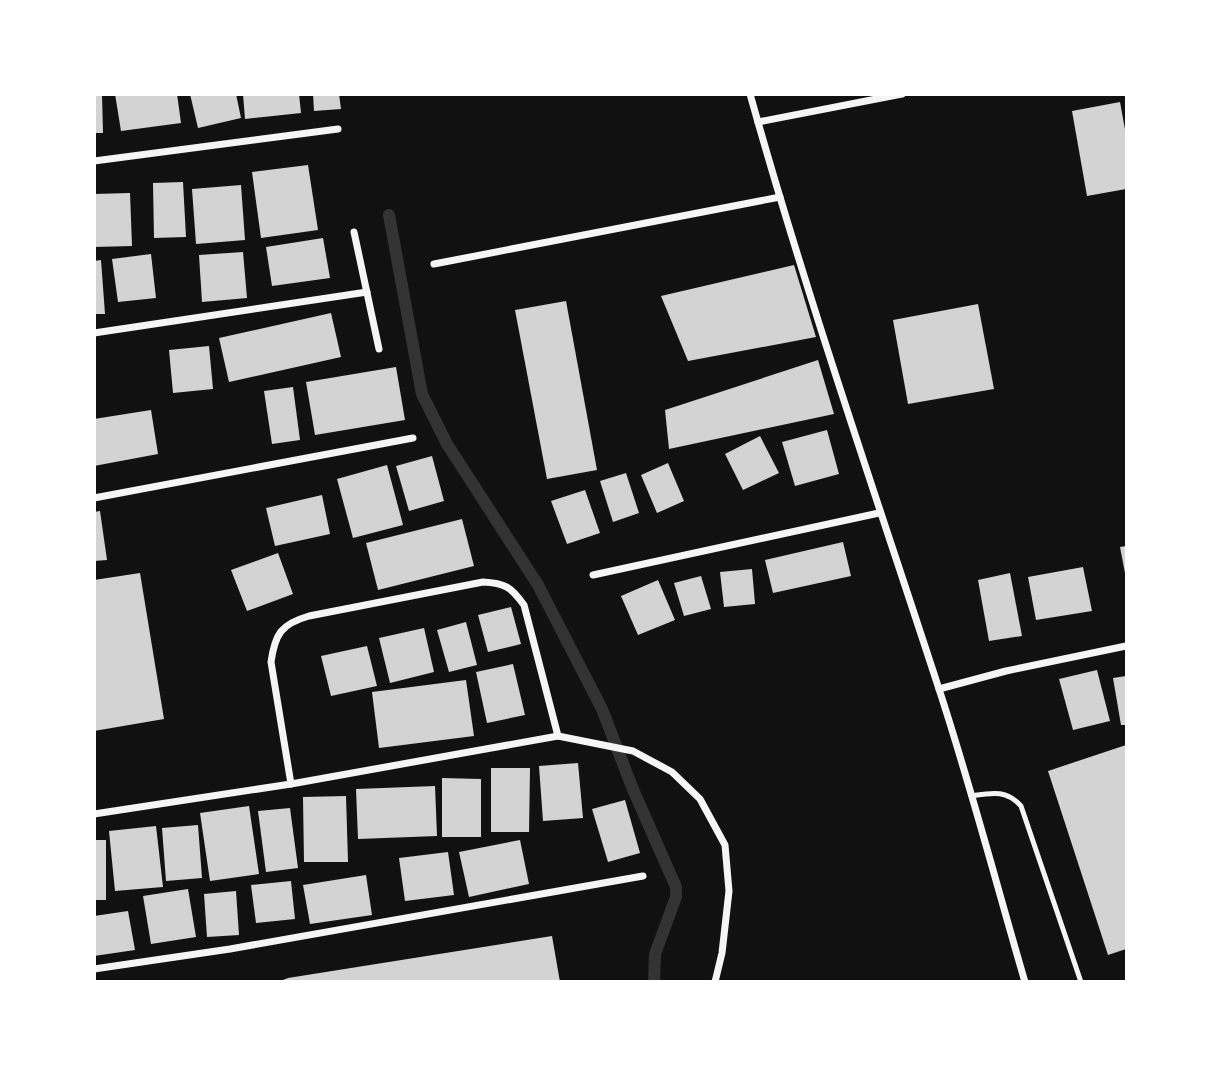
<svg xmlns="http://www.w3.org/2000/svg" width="1221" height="1076" font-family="'PT Sans',sans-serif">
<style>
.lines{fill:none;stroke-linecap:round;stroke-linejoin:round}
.stream{stroke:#333;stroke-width:12}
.building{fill:#d3d3d3}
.service{stroke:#f5f5f5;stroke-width:5}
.minor{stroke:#f5f5f5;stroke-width:7}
</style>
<rect width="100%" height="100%" fill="#111"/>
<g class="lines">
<!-- stream -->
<polyline class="stream" points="389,215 422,394 447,444 538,585 602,709 632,787 676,887 676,897 655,954 654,982"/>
</g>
<!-- building -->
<g class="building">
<polygon points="94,94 102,94 103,133 94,133"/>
<polygon points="115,94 177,94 181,123 121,131"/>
<polygon points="190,94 236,94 241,118 198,128"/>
<polygon points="243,94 299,94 301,113 245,119"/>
<polygon points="313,94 339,94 341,109 314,111"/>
<polygon points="1120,102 1126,135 1126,189 1087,196 1072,111"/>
<polygon points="308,165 318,230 261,238 252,172"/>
<polygon points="183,182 186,237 154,238 153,183"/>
<polygon points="241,185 245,240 196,244 192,189"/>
<polygon points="130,193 132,246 94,247 94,194"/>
<polygon points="323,238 330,278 272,286 266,247"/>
<polygon points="243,252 247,298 202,302 199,255"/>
<polygon points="151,254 156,298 118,302 112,259"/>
<polygon points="101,260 105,314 94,314 94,261"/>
<polygon points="794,265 816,337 688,361 661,296"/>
<polygon points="566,301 597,470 547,479 515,310"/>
<polygon points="978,304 994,389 908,404 893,320"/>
<polygon points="331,313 341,357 229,382 219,338"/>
<polygon points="209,346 213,389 173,393 169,350"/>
<polygon points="818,360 834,414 669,449 665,410"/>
<polygon points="396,367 405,420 315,435 306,382"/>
<polygon points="293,387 300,440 272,444 264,391"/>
<polygon points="151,410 158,454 94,466 94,419"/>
<polygon points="827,430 839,474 795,486 782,442"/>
<polygon points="760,436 779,473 743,490 725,454"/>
<polygon points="432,456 444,501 409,511 396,466"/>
<polygon points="668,463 684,501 657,513 641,475"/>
<polygon points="387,465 403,525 353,538 337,479"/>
<polygon points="626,473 639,513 613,522 600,481"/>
<polygon points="585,490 600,533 567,544 551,501"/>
<polygon points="322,495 330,534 275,546 266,508"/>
<polygon points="100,511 107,560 94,561 94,512"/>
<polygon points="462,519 474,566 378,590 366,543"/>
<polygon points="843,542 851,576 773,593 765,560"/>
<polygon points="1126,546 1126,573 1125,573 1120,547"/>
<polygon points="278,553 293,594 247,611 231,570"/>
<polygon points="1083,567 1092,611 1036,620 1028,577"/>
<polygon points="752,569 755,604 724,607 720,572"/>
<polygon points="140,573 164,719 94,731 94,580"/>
<polygon points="1010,573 1022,636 989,641 978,580"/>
<polygon points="701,576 711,609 684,616 674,583"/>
<polygon points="658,580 675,620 638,635 621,596"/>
<polygon points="511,607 521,644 488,652 478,615"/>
<polygon points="466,622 477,665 449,672 437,630"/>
<polygon points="424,628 434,672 390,683 379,638"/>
<polygon points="367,646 377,686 331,696 321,656"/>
<polygon points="513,664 525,715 487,723 476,672"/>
<polygon points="1097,670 1110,721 1073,730 1059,679"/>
<polygon points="1126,676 1126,725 1121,725 1113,678"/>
<polygon points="466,680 474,736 379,748 372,692"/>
<polygon points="1126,745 1126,949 1108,955 1048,771"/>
<polygon points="578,763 583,818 543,821 539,766"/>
<polygon points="491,768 530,768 529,832 491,832"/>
<polygon points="442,778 481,779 481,837 442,837"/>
<polygon points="435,786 437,836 358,839 356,789"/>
<polygon points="346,796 348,862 304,862 303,797"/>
<polygon points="625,800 640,853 608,862 592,809"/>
<polygon points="249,806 259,874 210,881 200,813"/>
<polygon points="290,808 298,868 266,872 258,811"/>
<polygon points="198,825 202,878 166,881 162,828"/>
<polygon points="156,826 163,887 115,891 109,831"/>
<rect x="94" y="840" width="12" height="60"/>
<polygon points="520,840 529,884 469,897 459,852"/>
<polygon points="448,852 454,895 405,901 399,858"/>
<polygon points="366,875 372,915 310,924 303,885"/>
<polygon points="291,881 295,919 256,923 251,885"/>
<polygon points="188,889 196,937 151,944 143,896"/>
<polygon points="236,891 239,935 207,937 204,894"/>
<polygon points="128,911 135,950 94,956 94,916"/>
<polygon points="552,936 560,982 278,982 288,978"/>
</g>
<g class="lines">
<!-- service -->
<path class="service" d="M 971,796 C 991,793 1006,789 1021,806 L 1081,982"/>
<!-- minor -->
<g class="minor">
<path d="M 750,94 C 806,294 874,490 938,686 C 970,783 996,883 1025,982"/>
<polyline points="758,122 902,94"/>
<polyline points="94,161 338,129"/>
<polyline points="354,232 379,349"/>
<polyline points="434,264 780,197"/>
<polyline points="94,333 367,292"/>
<polyline points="94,498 413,438"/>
<polyline points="593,575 879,513"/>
<polyline points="939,689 1006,671 1126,646"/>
<path d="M 291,784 L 271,662 C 275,634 281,624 309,616 L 483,582 C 505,583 511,587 524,605 L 558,736"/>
<polyline points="94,814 291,784 558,736 633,751 672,772 700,799 725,845 729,891 722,953 715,982"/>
<polyline points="94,969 230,949 643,876"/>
</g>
</g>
<!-- border -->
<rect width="1221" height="1076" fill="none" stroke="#ffffff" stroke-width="192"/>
</svg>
